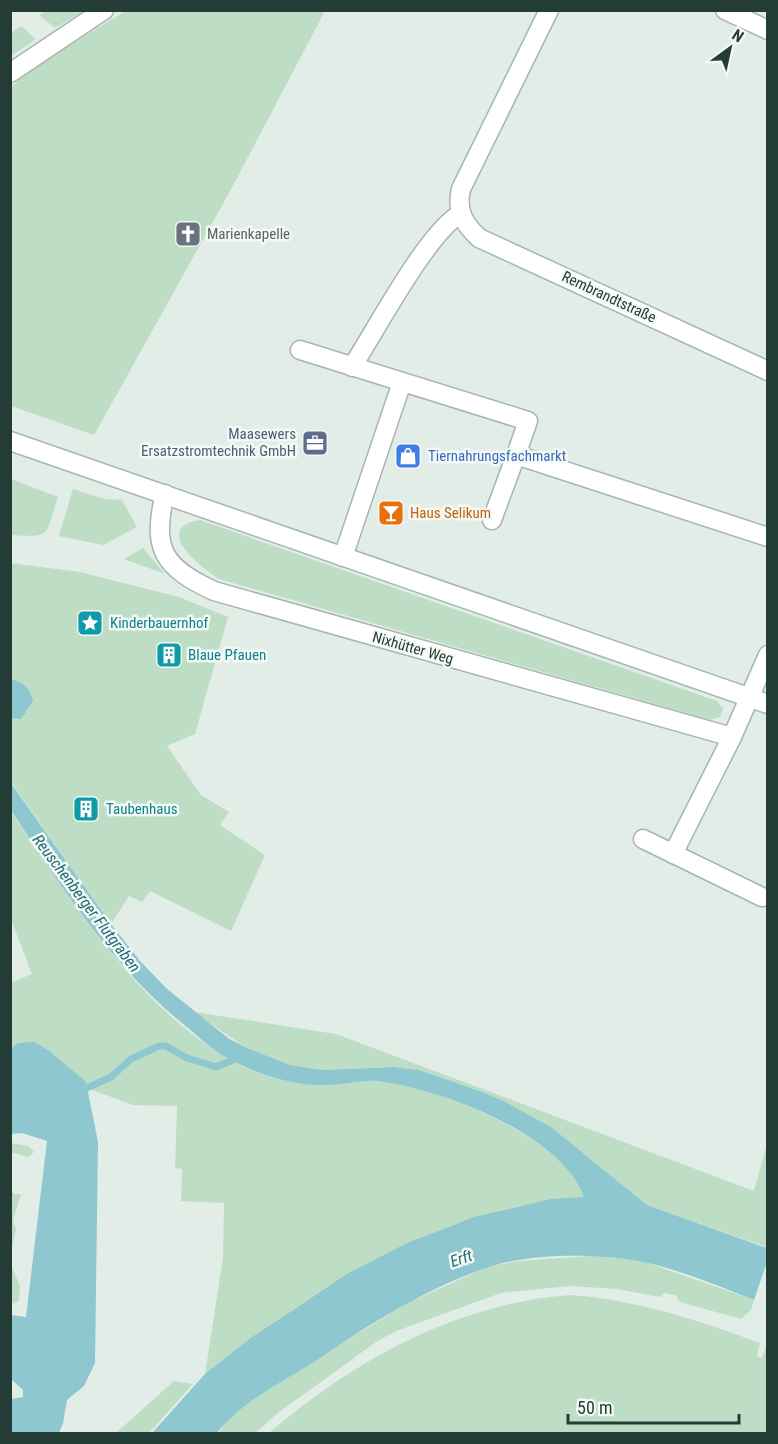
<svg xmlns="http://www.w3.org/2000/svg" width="778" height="1444" font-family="'Roboto Condensed',sans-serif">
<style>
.green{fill:#bdddc5}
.water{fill:#8ec7cf}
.pier{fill:#e3ede8}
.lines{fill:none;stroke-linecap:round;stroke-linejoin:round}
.stream{stroke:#8ec7cf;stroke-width:7}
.minor-casing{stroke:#a6b5af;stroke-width:21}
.secondary-casing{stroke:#a2b8b0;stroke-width:21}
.minor{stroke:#fff;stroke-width:18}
.secondary{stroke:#fff;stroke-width:18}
.labels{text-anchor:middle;stroke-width:5;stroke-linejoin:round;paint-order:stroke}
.worship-label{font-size:15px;fill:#5b616d;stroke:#f4f9f6;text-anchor:start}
.street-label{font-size:15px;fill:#233d36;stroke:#f4f9f6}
.service-label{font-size:15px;fill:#4e5e75;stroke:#f4f9f6;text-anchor:end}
.shop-label{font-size:15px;fill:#366cbe;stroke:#f4f9f6;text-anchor:start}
.food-label{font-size:15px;fill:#c56008;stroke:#f4f9f6;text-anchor:start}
.culture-label{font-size:15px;fill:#0d838f;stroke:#f4f9f6;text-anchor:start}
.water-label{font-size:16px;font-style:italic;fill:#1f6b78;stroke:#f4f9f6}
</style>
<rect width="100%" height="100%" fill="#e3ede8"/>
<!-- green -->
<g class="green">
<polygon points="46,11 46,10 83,11 55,28 39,15"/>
<polygon points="125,11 325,11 228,195 94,435 11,406 11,88 24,74"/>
<polygon points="21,26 36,39 11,56 11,33"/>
<path d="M 11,479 L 58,497 C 45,535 53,538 11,535 Z"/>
<polygon points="73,489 104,499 122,500 137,527 103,545 59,536"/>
<path d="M 200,520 L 717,701 L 723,709 L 720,717 L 710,720 L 219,579 C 200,567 151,528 200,520 Z"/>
<polygon points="143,548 165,574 124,559"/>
<polygon points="10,563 80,572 179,597 228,617 195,734 167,746 201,795 229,812 220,825 265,855 231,931 150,891 142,902 129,896 111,924 11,782"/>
<path d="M 10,810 C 67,896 133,1000 222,1055 C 253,1075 294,1086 330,1085 C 345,1084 360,1080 375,1081 C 431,1083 547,1134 578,1181 C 581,1185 583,1192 585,1198 C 441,1204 315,1288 205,1374 L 223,1258 L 224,1203 L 181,1201 L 182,1169 L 175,1168 L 177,1106 L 133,1105 L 87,1088 L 86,1082 L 18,1043 L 11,1048 L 11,983 L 32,974 L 11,919 Z"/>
<polygon points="194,1012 336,1034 754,1191 767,1144 767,1247 647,1205 551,1127 502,1100 419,1070 394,1067 323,1070 290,1065 245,1047"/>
<polygon points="11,1143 28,1146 34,1152 28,1157 11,1152"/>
<polygon points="11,1190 14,1194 21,1194 13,1220 16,1229 11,1253 11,1265 20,1286 19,1300 13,1304 10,1301"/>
<polygon points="605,1255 645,1262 754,1300 751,1310 741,1319 680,1302 676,1295 664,1293 660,1297 617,1289 569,1286 501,1293 399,1330 379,1340 279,1412 255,1433 218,1434 230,1417 270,1387 410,1302 487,1267 518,1261"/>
<path d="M 570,1295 C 637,1300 698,1320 760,1343 L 757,1356 L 762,1358 L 767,1345 L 767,1433 L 269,1433 C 353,1361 457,1303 570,1295 Z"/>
<polygon points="174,1381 193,1384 149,1433 116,1433"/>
</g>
<!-- water -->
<g class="water">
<path d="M 11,679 C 24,683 29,687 33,701 L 21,719 L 11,718 Z"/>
<path d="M 10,782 L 111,924 L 140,961 L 166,988 L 228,1038 L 245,1047 L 290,1065 L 323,1070 L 394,1067 L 419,1070 L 479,1091 L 502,1100 L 551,1127 L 647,1205 L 767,1248 L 767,1305 C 727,1290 686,1271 643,1262 C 600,1253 528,1253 486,1268 C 428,1288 373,1322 323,1356 C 286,1381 245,1398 217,1433 L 152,1433 L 205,1374 L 252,1337 L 347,1274 L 407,1243 L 474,1217 L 551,1199 L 584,1197 C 563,1135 439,1088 378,1081 C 362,1080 344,1085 328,1085 C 292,1086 255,1074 224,1056 C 211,1049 200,1038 188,1028 C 114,969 62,889 11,810 Z"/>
<polygon points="34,1042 48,1050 86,1082 98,1142 95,1363 84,1386 67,1400 63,1423 59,1433 11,1433 11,1399 23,1397 23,1390 11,1379 11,1315 26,1317 47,1141 22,1133 11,1134 11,1048 18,1043"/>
</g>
<!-- pier -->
<polygon class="pier" points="767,1262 767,1299 765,1307 753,1303"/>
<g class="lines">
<!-- stream -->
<polyline class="stream" points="87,1088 111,1077 131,1059 159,1046 166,1046 187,1058 216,1067 240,1057"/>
<defs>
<g id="minor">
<path d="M 549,10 L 461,189 C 456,211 464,224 479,238 L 768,371"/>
<polyline points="725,10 768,30"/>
<polyline points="10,73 104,10"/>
<polyline points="300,350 528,421 516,455"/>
<path d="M 352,367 C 376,330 427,233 460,214"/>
<path d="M 165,494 C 151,549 164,568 214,591 L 732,737 L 673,854"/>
<polyline points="492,520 516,455 768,537"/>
<polyline points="343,557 402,382"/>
<polyline points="732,737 768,655"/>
<polyline points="643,839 762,897"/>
</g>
<polyline id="secondary" points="10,441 768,704"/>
</defs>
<!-- minor casing -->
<use href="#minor" class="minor-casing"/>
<!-- secondary casing -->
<use href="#secondary" class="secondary-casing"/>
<!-- minor -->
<use href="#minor" class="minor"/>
<!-- secondary -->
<use href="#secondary" class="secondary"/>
</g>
<!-- icons -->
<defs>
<symbol id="church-square" viewBox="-11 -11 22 22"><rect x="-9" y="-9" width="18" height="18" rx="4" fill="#6b7280" stroke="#f4f9f6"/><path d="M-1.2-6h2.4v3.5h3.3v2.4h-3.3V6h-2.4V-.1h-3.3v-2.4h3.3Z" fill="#fff"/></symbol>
<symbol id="office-square" viewBox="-11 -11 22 22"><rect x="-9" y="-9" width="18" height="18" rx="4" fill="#5c6f8a" stroke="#f4f9f6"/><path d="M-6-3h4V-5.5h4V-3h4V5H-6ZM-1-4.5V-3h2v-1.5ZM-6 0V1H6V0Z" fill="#fff"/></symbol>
<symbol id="shop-square" viewBox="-11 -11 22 22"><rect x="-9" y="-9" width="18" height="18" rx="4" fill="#3f7fe0" stroke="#f4f9f6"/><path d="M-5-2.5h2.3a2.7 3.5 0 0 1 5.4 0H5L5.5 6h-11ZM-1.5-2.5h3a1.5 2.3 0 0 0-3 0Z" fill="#fff"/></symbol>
<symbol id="bar-square" viewBox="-11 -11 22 22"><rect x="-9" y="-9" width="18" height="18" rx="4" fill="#e8710a" stroke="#f4f9f6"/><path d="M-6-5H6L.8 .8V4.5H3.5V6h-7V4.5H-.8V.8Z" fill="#fff"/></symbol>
<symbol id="sight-square" viewBox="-11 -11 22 22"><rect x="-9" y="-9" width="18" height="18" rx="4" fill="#0f9aa8" stroke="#f4f9f6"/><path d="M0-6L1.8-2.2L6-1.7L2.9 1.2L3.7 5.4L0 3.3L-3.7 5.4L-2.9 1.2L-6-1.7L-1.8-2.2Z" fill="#fff"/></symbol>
<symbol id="building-square" viewBox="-11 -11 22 22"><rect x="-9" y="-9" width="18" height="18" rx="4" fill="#0f9aa8" stroke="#f4f9f6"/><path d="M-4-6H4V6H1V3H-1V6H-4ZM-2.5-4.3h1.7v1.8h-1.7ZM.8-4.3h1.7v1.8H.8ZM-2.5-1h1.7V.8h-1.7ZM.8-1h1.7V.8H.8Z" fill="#fff"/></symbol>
</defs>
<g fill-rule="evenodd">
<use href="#church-square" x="173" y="219" width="30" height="30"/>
<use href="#office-square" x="300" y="428" width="30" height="30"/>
<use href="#shop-square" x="393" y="441" width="30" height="30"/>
<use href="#bar-square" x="376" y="498" width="30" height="30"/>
<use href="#sight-square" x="75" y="608" width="30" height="30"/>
<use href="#building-square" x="154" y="640" width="30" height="30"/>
<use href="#building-square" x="71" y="794" width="30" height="30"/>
</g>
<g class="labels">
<!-- worship labels -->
<g class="worship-label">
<text x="207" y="239">Marienkapelle</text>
</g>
<!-- street labels -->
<g class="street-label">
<text transform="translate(609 297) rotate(25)" y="5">Rembrandtstraße</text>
<text transform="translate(413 648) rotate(16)" y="5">Nixhütter Weg</text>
</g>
<!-- service labels -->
<g class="service-label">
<text x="296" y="439">Maasewers<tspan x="296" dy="17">Ersatzstromtechnik GmbH</tspan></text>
</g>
<!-- shop labels -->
<g class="shop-label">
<text x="428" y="461">Tiernahrungsfachmarkt</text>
</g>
<!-- food labels -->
<g class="food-label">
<text x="410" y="518">Haus Selikum</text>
</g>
<!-- culture labels -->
<g class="culture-label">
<text x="110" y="628">Kinderbauernhof</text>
<text x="188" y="660">Blaue Pfauen</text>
<text x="106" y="814">Taubenhaus</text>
</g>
<!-- water labels -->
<g class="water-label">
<text transform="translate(87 903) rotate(53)" y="6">Reuschenberger Flutgraben</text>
<text transform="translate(461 1258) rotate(-19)" y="6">Erft</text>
</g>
</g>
<!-- border -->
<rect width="778" height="1444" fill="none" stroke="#233d36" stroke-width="24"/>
<!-- north arrow -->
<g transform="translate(730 48) rotate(33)" stroke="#f4f9f6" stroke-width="4.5" paint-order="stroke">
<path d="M0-4.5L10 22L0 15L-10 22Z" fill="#233d36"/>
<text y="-9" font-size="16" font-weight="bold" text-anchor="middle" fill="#233d36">N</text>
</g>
<!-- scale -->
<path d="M568 1414v9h171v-9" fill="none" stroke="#233d36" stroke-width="3"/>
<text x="577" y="1414" font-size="18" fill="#233d36" stroke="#f4f9f6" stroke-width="4.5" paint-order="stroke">50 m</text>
</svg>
